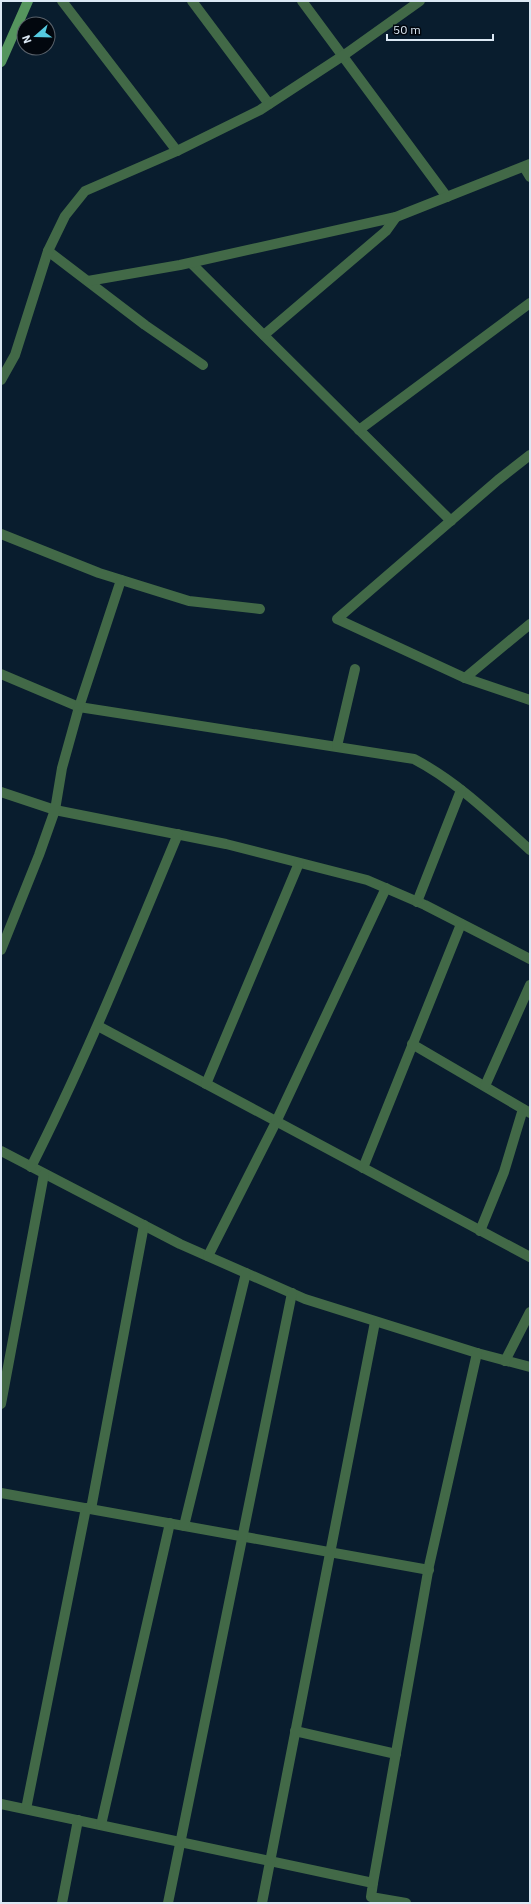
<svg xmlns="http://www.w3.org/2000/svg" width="531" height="1904" font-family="'IBM Plex Sans',sans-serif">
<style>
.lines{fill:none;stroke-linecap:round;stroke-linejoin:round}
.minor{stroke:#426947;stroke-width:10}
.secondary{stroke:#55955e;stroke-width:10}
</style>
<rect width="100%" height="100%" fill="#091d2e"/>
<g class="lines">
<!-- minor -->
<g class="minor">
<polyline points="62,1 177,151"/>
<polyline points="192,1 269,104"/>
<polyline points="302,1 447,197"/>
<polyline points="524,167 530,177"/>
<polyline points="48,251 145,325 203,365"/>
<polyline points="191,263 451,521"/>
<polyline points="88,281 180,265 396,217 530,164"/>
<polyline points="264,335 386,231 396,217"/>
<polyline points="1,380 15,355 48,251 65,216 85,191 177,151 260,110 347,53 420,1"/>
<polyline points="359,430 530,303"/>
<polyline points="530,455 498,480 337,619 465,678 530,700"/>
<polyline points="1,534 99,573 189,601 260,609"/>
<path d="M 1,674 L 79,707 L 414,759 C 458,782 493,817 530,850"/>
<polyline points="465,678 530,624"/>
<polyline points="337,746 355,669"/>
<polyline points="1,792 55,810 226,844 367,880 425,905 530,959"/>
<polyline points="417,902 461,790"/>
<polyline points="1,950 39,855 55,810 62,768 79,707 121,580"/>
<polyline points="98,1026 530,1257"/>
<polyline points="412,1044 530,1113"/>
<polyline points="206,1084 299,863"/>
<polyline points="485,1086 530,985"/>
<polyline points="1,1151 180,1244 305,1299 477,1353 530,1367"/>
<path d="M 31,1167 C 86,1059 131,946 178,834"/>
<polyline points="363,1168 461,924"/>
<polyline points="480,1231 504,1172 523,1109"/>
<polyline points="208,1256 276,1122 386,888"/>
<polyline points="505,1361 530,1312"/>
<polyline points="1,1404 44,1174"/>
<polyline points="1,1493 429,1570"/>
<polyline points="91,1509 144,1225"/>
<polyline points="184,1526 246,1273"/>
<polyline points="295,1731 396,1754"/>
<polyline points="1,1804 373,1883 371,1897 406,1903"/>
<polyline points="26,1809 86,1508"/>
<polyline points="101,1825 170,1523"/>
<polyline points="373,1883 429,1566 477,1353"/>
<polyline points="62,1903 78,1820"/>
<polyline points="168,1903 292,1293"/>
<polyline points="262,1903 375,1322"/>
</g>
<!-- secondary -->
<polyline class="secondary" points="1,62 28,1"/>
</g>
<!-- border -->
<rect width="531" height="1904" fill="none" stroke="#dbe8f4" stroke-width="4"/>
<!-- north arrow -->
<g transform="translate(36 36) rotate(250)"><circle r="19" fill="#02070e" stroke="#59616a"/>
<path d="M0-3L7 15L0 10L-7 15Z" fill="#55cae0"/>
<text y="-6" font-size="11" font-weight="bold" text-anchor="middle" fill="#dbe8f4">N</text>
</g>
<!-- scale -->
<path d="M387 34v6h106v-6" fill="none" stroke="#dbe8f4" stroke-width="2"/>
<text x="393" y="34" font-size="12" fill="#dbe8f4" stroke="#02070e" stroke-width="3" paint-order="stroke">50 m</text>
</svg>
